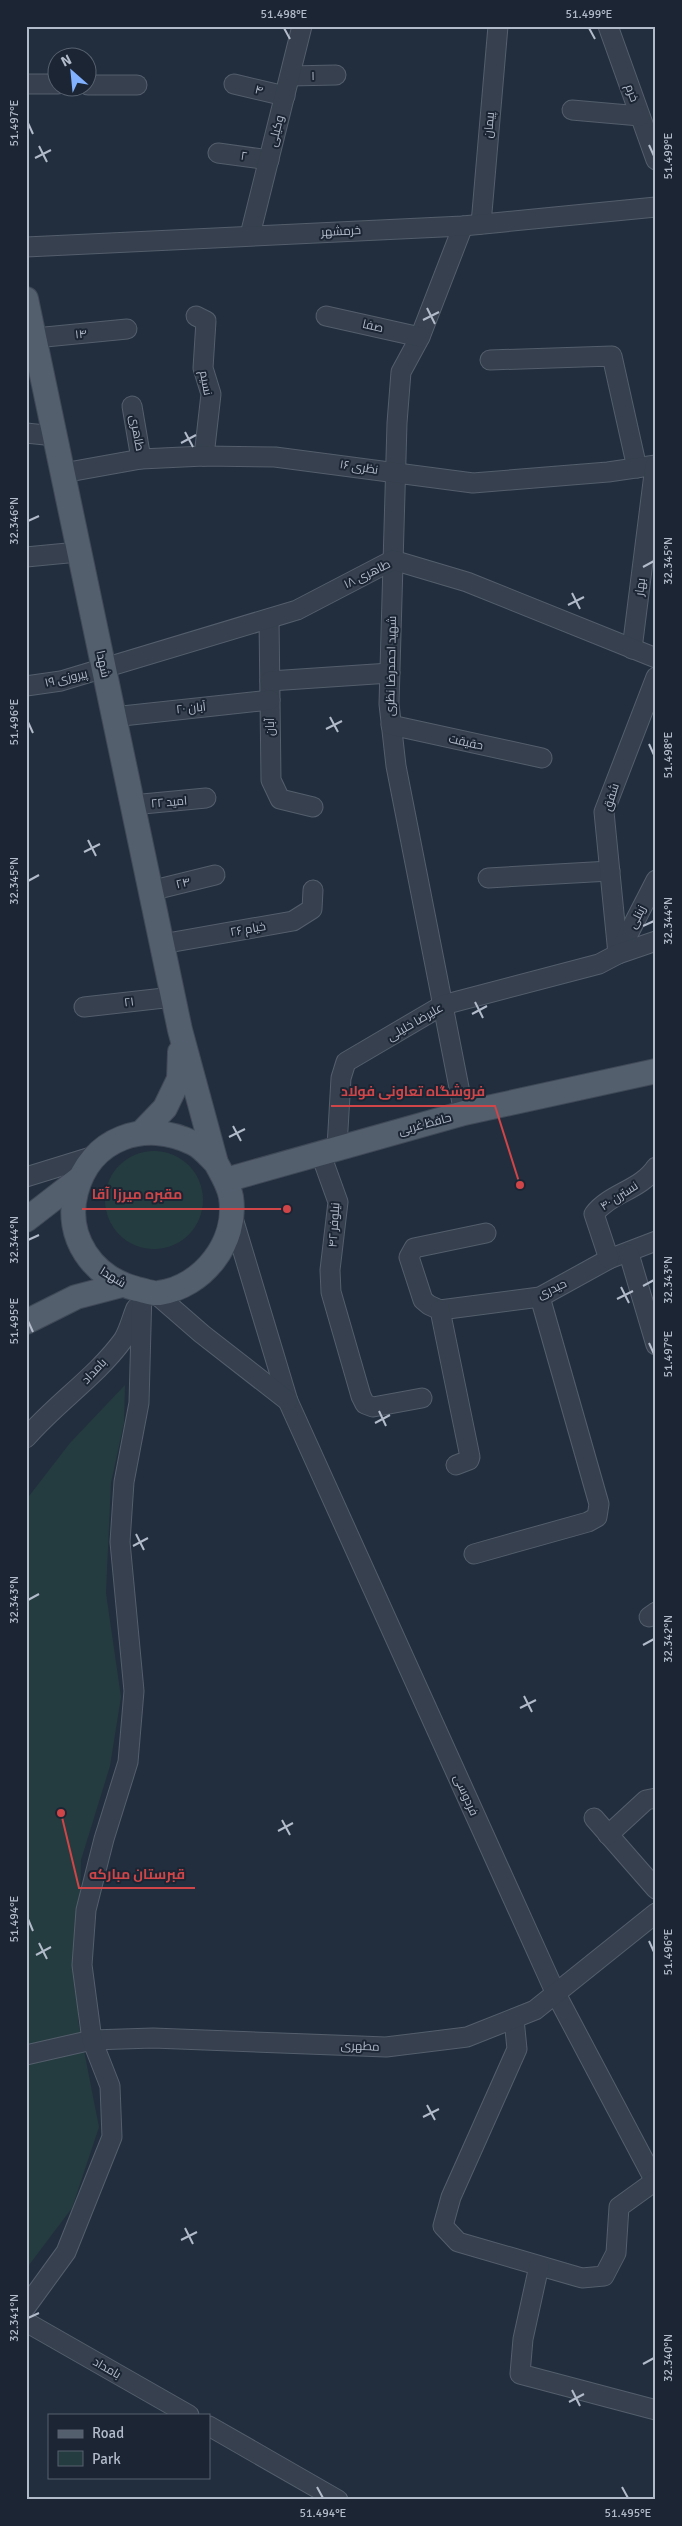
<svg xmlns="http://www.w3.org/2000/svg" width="682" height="2526" font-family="Signika,Cairo,sans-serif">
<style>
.green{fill:#243c3f}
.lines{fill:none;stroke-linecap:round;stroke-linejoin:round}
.minor-casing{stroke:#545e6c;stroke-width:21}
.major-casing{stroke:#3f4957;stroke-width:26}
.minor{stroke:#36404e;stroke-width:19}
.major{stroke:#545f6e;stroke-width:24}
.ticks{fill:none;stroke:#b2bbca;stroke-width:2}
.labels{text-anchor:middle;stroke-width:4;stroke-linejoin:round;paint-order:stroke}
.street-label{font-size:12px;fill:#b2bbca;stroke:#1b2533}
.leader{fill:none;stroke:#cf4548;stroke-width:2}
.callout-dot{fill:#cf4548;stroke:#1b2533;stroke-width:2}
.callout-label{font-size:14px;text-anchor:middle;font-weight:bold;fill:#cf4548;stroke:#1b2533;stroke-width:4;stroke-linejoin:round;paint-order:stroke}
.neatline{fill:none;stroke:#b2bbca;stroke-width:2}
.ticks-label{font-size:12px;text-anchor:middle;fill:#b2bbca}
</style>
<rect width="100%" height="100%" fill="#222e3e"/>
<!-- green -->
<g class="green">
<circle cx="154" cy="1200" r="49"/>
<polygon points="125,1385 124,1423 111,1483 106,1593 121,1697 110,1766 81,1860 78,2020 99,2127 72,2208 26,2269 26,1500 70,1443"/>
</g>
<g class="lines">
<defs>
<g id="minor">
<polyline points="608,26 656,160"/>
<polyline points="290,76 336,75"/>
<polyline points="26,84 58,84"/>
<polyline points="234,84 285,96"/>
<polyline points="88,85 137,85"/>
<polyline points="572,110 640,116"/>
<polyline points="218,153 269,160"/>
<polyline points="481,224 498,26"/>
<polyline points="463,226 420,337 401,372 397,423 389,704 396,766 464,1113"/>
<polyline points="250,235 302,26"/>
<polyline points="26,247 463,226 656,207"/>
<polyline points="196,316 206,321 203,368 211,394 204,456"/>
<polyline points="326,316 420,337"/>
<polyline points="35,338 127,329"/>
<polyline points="490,360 612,356 637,468"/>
<polyline points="132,406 141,459"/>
<polyline points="26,433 55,436"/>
<polyline points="63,473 141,459 204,456 275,457 473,483 608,472 656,465"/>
<polyline points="26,557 78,552"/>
<polyline points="269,619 271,780 280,799 313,807"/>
<polyline points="632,649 655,466"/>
<polyline points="270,681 390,673"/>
<polyline points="26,686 61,681 297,610 393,560 467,582 656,658"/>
<polyline points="113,717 270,700"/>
<polyline points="391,725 542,758"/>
<polyline points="132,805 206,798"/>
<polyline points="488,878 610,871"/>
<polyline points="150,891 215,875"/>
<polyline points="162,944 293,921 312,909 313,890"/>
<polyline points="618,954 604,812 656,677"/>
<polyline points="618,954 656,880"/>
<polyline points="84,1007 173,997"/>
<polyline points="337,1147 341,1078 346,1062 443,1005 599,964 618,954 656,941"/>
<polyline points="320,1152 338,1202 330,1270 331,1292 361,1396 365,1404 373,1407 422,1398"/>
<polyline points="26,1177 94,1156"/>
<polyline points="232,1215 288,1401 556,1994 656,2183"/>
<polyline points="486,1233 414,1248 409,1257 423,1300 429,1305 440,1310 540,1297 609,1259 656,1241"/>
<polyline points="629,1254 656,1345"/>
<path d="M 609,1259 L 594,1214 C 610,1193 641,1190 656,1167"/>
<polyline points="156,1294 202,1334 288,1401"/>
<polyline points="440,1310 470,1457 469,1460 456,1465"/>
<path d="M 26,1438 C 56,1403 96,1377 123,1340 C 129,1331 132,1317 136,1308"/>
<polyline points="474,1554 588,1522 597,1517 599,1504 540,1297"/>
<polyline points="649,1617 656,1612"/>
<polyline points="594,1818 656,1889"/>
<polyline points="608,1835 646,1800 656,1798"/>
<polyline points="514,2019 517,2049 451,2197 443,2226 458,2242 582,2278 604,2276 616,2253 619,2207 655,2181"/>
<polyline points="26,2055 92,2040 153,2038 386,2047 467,2037 535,2010 656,1913"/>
<polyline points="539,2266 523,2339 520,2374 656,2410"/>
<polyline points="26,2307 66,2252 112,2137 110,2086 92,2040 82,1965 86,1910 104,1839 128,1762 134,1691 120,1542 124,1482 139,1403 142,1290"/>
<polyline points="26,2322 189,2415"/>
<polyline points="209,2426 338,2500"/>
</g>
<g id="major">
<path d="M 26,299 L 180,1030 L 216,1163 C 222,1174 229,1185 231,1197 C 238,1242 203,1287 159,1293 C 152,1294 143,1290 137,1289 C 93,1278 64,1237 76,1192 C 90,1138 145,1119 193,1143 C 202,1147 209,1156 216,1163"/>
<polyline points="142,1132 165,1108 179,1079 180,1052"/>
<polyline points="226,1180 464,1113 656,1071"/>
<polyline points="26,1220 79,1179"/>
<polyline points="26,1322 76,1297 122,1285"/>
</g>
</defs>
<!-- minor casing -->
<use href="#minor" class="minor-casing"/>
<!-- major casing -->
<use href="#major" class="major-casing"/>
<!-- minor -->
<use href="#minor" class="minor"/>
<!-- major -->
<use href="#major" class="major"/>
</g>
<!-- ticks -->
<path class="ticks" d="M 284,28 L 290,39M 589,28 L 595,39M 28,123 L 33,134M 649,145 L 654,156M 39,146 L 47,162M 35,158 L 51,150M 427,308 L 435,324M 423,320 L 439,312M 185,432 L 193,447M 181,443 L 196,435M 28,521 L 39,516M 643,567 L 654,561M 572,593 L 580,609M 568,605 L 584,597M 330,717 L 338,732M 28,722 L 33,733M 326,729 L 342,721M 649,744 L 654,755M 88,840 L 96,856M 84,852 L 100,844M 28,881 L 39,875M 643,926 L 654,921M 475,1002 L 483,1018M 472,1014 L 487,1006M 233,1126 L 241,1141M 229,1137 L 245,1129M 28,1240 L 39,1235M 643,1286 L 654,1280M 621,1287 L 629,1303M 617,1299 L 633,1291M 28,1321 L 33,1332M 649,1343 L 654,1354M 379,1411 L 386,1426M 375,1423 L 390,1415M 136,1534 L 144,1550M 133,1546 L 148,1538M 28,1600 L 39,1594M 643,1645 L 654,1639M 524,1696 L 532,1712M 520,1708 L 536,1700M 282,1820 L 290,1835M 278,1831 L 293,1823M 28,1919 L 33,1931M 649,1941 L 654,1952M 39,1943 L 47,1959M 36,1955 L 51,1947M 427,2105 L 435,2120M 423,2117 L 439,2109M 185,2228 L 193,2244M 181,2240 L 197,2232M 28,2318 L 39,2313M 643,2364 L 654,2358M 572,2390 L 580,2406M 569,2402 L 584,2394M 317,2487 L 323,2498M 622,2487 L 628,2498"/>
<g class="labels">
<!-- street labels -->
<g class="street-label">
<text transform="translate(313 76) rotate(-1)" y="4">۱</text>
<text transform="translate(259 90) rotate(13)" y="4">۴</text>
<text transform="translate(632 93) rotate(70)" y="4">خرم</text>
<text transform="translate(489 125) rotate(-85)" y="4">پیمان</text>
<text transform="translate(276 131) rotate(-76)" y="4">وکیلی</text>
<text transform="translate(244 156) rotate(8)" y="4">۲</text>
<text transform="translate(341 231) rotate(-3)" y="4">خرمشهر</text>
<text transform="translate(373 326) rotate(13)" y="4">صفا</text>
<text transform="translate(81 334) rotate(-6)" y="4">۱۴</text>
<text transform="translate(206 383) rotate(79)" y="4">نسیم</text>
<text transform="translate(137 433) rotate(80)" y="4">طاهری</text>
<text transform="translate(359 467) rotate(9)" y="4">نظری ۱۶</text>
<text transform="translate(367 574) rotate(-26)" y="4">طاهری ۱۸</text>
<text transform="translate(640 587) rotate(-83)" y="4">بهار</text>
<text transform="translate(103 664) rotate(78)" y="4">شهدا</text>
<text transform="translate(391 666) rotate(-89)" y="4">شهید احمدرضا نظری</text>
<text transform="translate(66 678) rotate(-13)" y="4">پیروزی ۱۹</text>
<text transform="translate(191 708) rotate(-6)" y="4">آبان ۲۰</text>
<text transform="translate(270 727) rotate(-90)" y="4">آبان</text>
<text transform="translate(466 742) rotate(13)" y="4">حقیقت</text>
<text transform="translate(611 797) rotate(-72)" y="4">شفق</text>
<text transform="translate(169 802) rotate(-5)" y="4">امید ۲۲</text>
<text transform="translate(183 883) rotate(-14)" y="4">۲۴</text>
<text transform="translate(637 917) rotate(-63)" y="4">زینلی</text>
<text transform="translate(248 929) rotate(-10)" y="4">خیام ۲۶</text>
<text transform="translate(129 1002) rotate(-7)" y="4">۲۱</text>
<text transform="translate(415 1022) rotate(-30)" y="4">علیرضا خلیلی</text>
<text transform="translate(425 1124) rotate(-15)" y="4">حافظ غربی</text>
<text transform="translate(619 1196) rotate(-33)" y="4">نسترن ۴۰</text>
<text transform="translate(334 1225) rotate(-86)" y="4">نیلوفر ۴۲</text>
<text transform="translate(113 1277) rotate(31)" y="4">شهدا</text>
<text transform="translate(552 1289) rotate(-25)" y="4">حیدری</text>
<text transform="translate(94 1371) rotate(-47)" y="4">بامداد</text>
<text transform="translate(466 1795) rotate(66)" y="4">فردوسی</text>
<text transform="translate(360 2046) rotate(2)" y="4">مطهری</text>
<text transform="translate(107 2368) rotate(30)" y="4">بامداد</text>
</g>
</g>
<!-- callouts -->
<path class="leader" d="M520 1185L495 1106H331M287 1209L192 1209H82M61 1813L79 1888H195"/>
<g class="callout-dot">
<circle cx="520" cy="1185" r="5"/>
<circle cx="287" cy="1209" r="5"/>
<circle cx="61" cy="1813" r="5"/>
</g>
<g class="callout-label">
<text x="413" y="1096">فروشگاه تعاونی فولاد</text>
<text x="137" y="1199">مقبره میرزا آقا</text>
<text x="137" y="1879">قبرستان مبارکه</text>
</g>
<!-- border -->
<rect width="682" height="2526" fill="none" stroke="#1b2533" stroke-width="55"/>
<!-- legend -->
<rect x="48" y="2414" width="162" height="65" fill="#1b2533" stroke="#57616f"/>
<rect x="58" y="2430" width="25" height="8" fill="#545f6e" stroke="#57616f"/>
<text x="92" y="2438" font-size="15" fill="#b2bbca">Road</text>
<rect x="58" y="2451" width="25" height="15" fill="#243c3f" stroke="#57616f"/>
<text x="92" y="2464" font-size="15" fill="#b2bbca">Park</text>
<!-- north arrow -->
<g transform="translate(72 72) rotate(333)"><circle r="24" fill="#1b2533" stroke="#57616f"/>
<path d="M0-4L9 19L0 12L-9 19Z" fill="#81b1ff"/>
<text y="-8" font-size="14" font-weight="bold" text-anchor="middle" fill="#b2bbca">N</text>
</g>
<rect x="28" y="28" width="626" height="2470" class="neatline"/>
<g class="ticks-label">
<text x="284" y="18">51.498°E</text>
<text x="589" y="18">51.499°E</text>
<text transform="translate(14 123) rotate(-90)" y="4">51.497°E</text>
<text transform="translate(668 156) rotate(-90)" y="4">51.499°E</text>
<text transform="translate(14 521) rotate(-90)" y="4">32.346°N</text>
<text transform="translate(668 561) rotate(-90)" y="4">32.345°N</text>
<text transform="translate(14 722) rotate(-90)" y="4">51.496°E</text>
<text transform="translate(668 755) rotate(-90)" y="4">51.498°E</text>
<text transform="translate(14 881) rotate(-90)" y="4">32.345°N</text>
<text transform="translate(668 921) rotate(-90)" y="4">32.344°N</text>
<text transform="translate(14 1240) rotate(-90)" y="4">32.344°N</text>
<text transform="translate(668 1280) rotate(-90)" y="4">32.343°N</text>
<text transform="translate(14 1321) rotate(-90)" y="4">51.495°E</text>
<text transform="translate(668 1354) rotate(-90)" y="4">51.497°E</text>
<text transform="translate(14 1600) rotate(-90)" y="4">32.343°N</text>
<text transform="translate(668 1639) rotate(-90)" y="4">32.342°N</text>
<text transform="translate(14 1919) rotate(-90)" y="4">51.494°E</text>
<text transform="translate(668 1952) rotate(-90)" y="4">51.496°E</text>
<text transform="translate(14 2318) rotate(-90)" y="4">32.341°N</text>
<text transform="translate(668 2358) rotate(-90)" y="4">32.340°N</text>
<text x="323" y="2517">51.494°E</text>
<text x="628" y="2517">51.495°E</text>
</g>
</svg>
